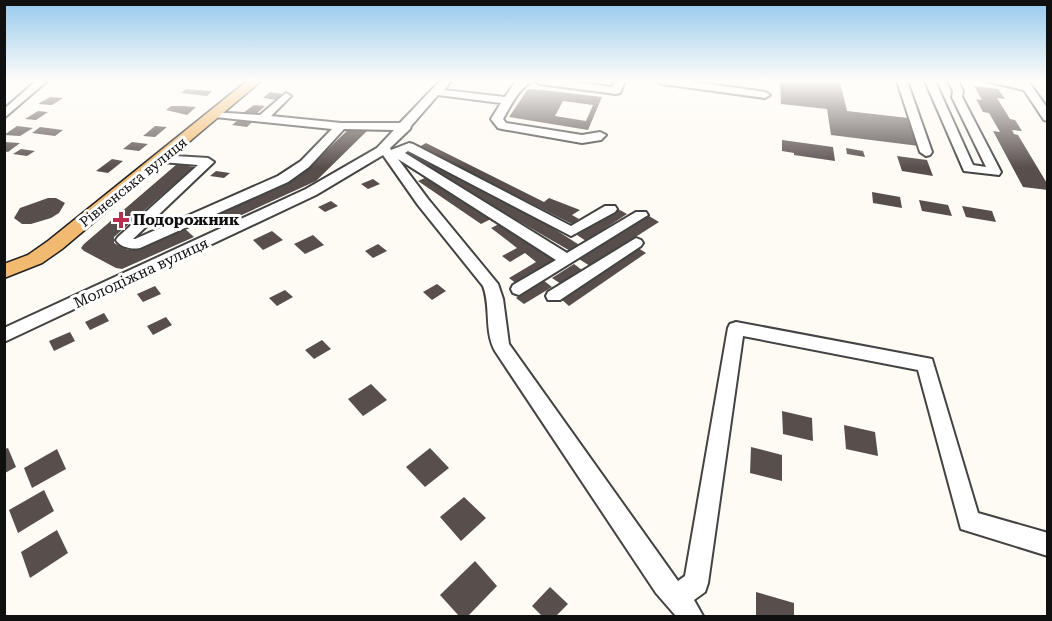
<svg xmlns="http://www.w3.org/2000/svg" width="1052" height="621" font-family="'Roboto Serif',serif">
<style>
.building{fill:#584f4d;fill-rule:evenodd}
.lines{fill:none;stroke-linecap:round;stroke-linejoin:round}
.minor-casing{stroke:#434343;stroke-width:4}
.major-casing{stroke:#212121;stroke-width:3}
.minor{fill:#fff;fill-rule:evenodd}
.major{fill:#f2ba70;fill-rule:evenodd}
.poi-dot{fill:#bb2d4f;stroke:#fff;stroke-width:2}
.labels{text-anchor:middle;stroke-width:6;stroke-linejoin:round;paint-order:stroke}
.far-street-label{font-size:14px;fill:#101010;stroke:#fff}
.poi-label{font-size:15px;font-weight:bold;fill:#101010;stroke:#fff;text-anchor:start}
.street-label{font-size:15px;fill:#101010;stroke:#fff}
</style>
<rect width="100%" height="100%" fill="#fefaf4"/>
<!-- building -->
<g class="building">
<polygon points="780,81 840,82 847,111 908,118 919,146 831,135 827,109 781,104"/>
<polygon points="974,86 998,89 1005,99 997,98 1010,119 1015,120 1022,131 1012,130 1014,134 1018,135 1048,185 1048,190 1023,187 993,131 1000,132 989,113 983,112 976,99 982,100"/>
<polygon points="186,89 212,91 207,96 181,93"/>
<path d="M 528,89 L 543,90 L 602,97 L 588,130 L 509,117 ZM 563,101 L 593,105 L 586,121 L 555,116 Z"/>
<polygon points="270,92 283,94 277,100 263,98"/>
<polygon points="50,97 63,98 52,105 38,104"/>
<polygon points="254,105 265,106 255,115 243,113"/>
<polygon points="171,106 183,106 196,107 187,115 166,110"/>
<polygon points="38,111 48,112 36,120 25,119"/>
<polygon points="238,120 252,122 247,127 232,125"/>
<polygon points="17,126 33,128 20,136 4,135"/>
<polygon points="155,126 167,127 155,137 143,136"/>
<polygon points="40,127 63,130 55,136 32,133"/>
<polygon points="350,128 367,131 316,181 222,224 212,214 298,177"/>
<polygon points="782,140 833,147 835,161 794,155 794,153 782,151"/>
<polygon points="4,142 20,143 8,152 4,151"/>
<polygon points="132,142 148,144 139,151 123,149"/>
<polygon points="426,143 544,202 549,198 580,210 572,215 579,219 572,224 419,147"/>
<polygon points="846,148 863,151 865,157 847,154"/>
<polygon points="21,149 35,151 27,156 13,154"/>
<polygon points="420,156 548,225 581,246 572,252 413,160"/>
<polygon points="897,156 927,160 933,176 902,171"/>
<polygon points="112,159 123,161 108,173 96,171"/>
<polygon points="177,164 194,167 114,237 114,243 128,250 138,249 184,228 194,237 122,269 116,268 84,251 81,248 84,244"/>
<polygon points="216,171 230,173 224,178 210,176"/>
<polygon points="427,177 491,219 481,224 418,181"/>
<polygon points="373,179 380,184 368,189 361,184"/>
<polygon points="872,192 900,197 902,208 873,203"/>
<polygon points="48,198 56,198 65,203 59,213 51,218 31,224 22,224 14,218 20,208"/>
<polygon points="919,200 948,205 952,216 922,211"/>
<polygon points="331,201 338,206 325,212 318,207"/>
<polygon points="962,206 992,211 996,222 966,217"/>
<polygon points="618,209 627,214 586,241 577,235"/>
<polygon points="649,216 659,222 590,266 579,259"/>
<polygon points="501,223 555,261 517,284 509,278 536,262 525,253 510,262 502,256 517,248 491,228"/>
<polygon points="272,231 283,240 263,250 253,240"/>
<polygon points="313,235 324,245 305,254 294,244"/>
<polygon points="378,244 387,251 373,258 365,251"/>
<polygon points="638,248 646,253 569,306 561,299"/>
<polygon points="574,264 582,270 561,284 552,278"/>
<polygon points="543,280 552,287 524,304 516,298"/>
<polygon points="437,284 446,291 432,300 423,292"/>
<polygon points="155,286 161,294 143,302 137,294"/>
<polygon points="285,290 293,297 277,306 269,298"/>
<polygon points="104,313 109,321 90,330 85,322"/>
<polygon points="166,317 172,325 153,335 147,326"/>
<polygon points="70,332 75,341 54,351 49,341"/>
<polygon points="322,340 331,349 314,359 305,350"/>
<polygon points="371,384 387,400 363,416 348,399"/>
<polygon points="782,411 812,418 813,441 783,434"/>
<polygon points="844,425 875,432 878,456 846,449"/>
<polygon points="751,447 782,455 782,481 750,473"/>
<polygon points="8,448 16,467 5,473 5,449"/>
<polygon points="430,448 449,468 425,487 406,467"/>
<polygon points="57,449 66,469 32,488 24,468"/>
<polygon points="44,490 54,511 18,533 9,510"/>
<polygon points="464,497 486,518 461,541 440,517"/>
<polygon points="57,530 68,553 30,578 21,552"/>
<polygon points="475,561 497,586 468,616 459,616 440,595"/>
<polygon points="550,587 568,604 556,616 542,616 532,606"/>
<polygon points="756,592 794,603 794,616 756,616"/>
</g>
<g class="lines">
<defs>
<g id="minor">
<polygon points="36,81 47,81 4,118 4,109"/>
<path d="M 440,81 L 451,81 L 444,90 L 505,97 L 516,81 L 532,81 C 518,90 511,105 503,119 L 506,123 L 582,135 L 600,132 L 606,135 L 601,140 L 582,143 L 502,129 L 498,128 L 491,119 L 501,103 L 438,95 L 411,126 L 410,129 L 390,148 L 391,150 L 409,143 L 413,144 L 571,226 L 605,206 L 615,206 L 617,209 L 615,212 L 571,236 L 408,151 L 405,153 L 567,253 L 636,212 L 646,212 L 648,215 L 519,295 L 513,293 L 511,289 L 513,285 L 556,260 L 398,159 L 428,199 L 498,284 L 503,299 L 509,344 L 678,581 L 685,576 L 728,328 L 730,324 L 736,322 L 932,359 L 978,513 L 1048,533 L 1048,556 L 961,529 L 918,370 L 743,336 L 708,583 L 705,592 L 694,600 L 703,616 L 676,616 L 656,593 L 495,351 C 484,331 491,306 483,286 L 418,205 L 383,155 L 316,195 L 4,342 L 4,328 L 306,189 L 377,148 L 394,130 L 344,129 L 309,167 L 288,182 L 140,248 C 132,250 120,247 116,240 L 118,237 L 198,165 L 162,162 L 156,158 L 158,155 L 208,158 L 214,162 L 133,239 L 135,239 L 278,176 L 301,161 L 332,129 L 215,117 L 211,116 L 211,112 L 260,115 L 286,93 L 291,96 L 271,116 L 341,123 L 400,123 Z"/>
<polygon points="535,81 566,81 612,87 615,81 625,81 620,93 616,94 540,84"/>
<polygon points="657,81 687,81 765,92 770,95 765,98 662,84"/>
<polygon points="897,81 907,81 932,152 930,155 926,156 920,152"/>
<polygon points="925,81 935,81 973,165 986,167 952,97 953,91 948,81 958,81 963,91 962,97 1001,172 999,175 964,171"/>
<polygon points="985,81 1028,81 1048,109 1048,121 1044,120 1024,90"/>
<polygon points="636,238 641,240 643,243 641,246 560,300 548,300 546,296 548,292"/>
</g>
<polygon id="major" points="247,81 261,81 62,249 42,263 4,278 4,264 28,255 48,241"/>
</defs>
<!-- minor casing -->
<use href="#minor" class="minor-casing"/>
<!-- major casing -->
<use href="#major" class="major-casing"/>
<!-- minor -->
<use href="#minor" class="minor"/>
<!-- major -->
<use href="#major" class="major"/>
</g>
<!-- sky -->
<linearGradient id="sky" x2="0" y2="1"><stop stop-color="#95c9ed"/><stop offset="0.48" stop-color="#fffdfa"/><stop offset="1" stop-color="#fffdfa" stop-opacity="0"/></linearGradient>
<rect width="1052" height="168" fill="url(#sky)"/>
<!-- markers -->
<path class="poi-dot" d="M118 211h6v6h6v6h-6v6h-6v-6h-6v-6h6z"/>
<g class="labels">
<!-- far-street labels -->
<g class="far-street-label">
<text transform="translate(133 182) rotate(-39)" y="5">Рівненська вулиця</text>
</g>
<!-- poi labels -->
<g class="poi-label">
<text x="133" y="225">Подорожник</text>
</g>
<!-- street labels -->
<g class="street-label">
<text transform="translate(141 273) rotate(-25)" y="5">Молодіжна вулиця</text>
</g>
</g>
<!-- border -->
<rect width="1052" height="621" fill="none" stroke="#101010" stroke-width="12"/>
</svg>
